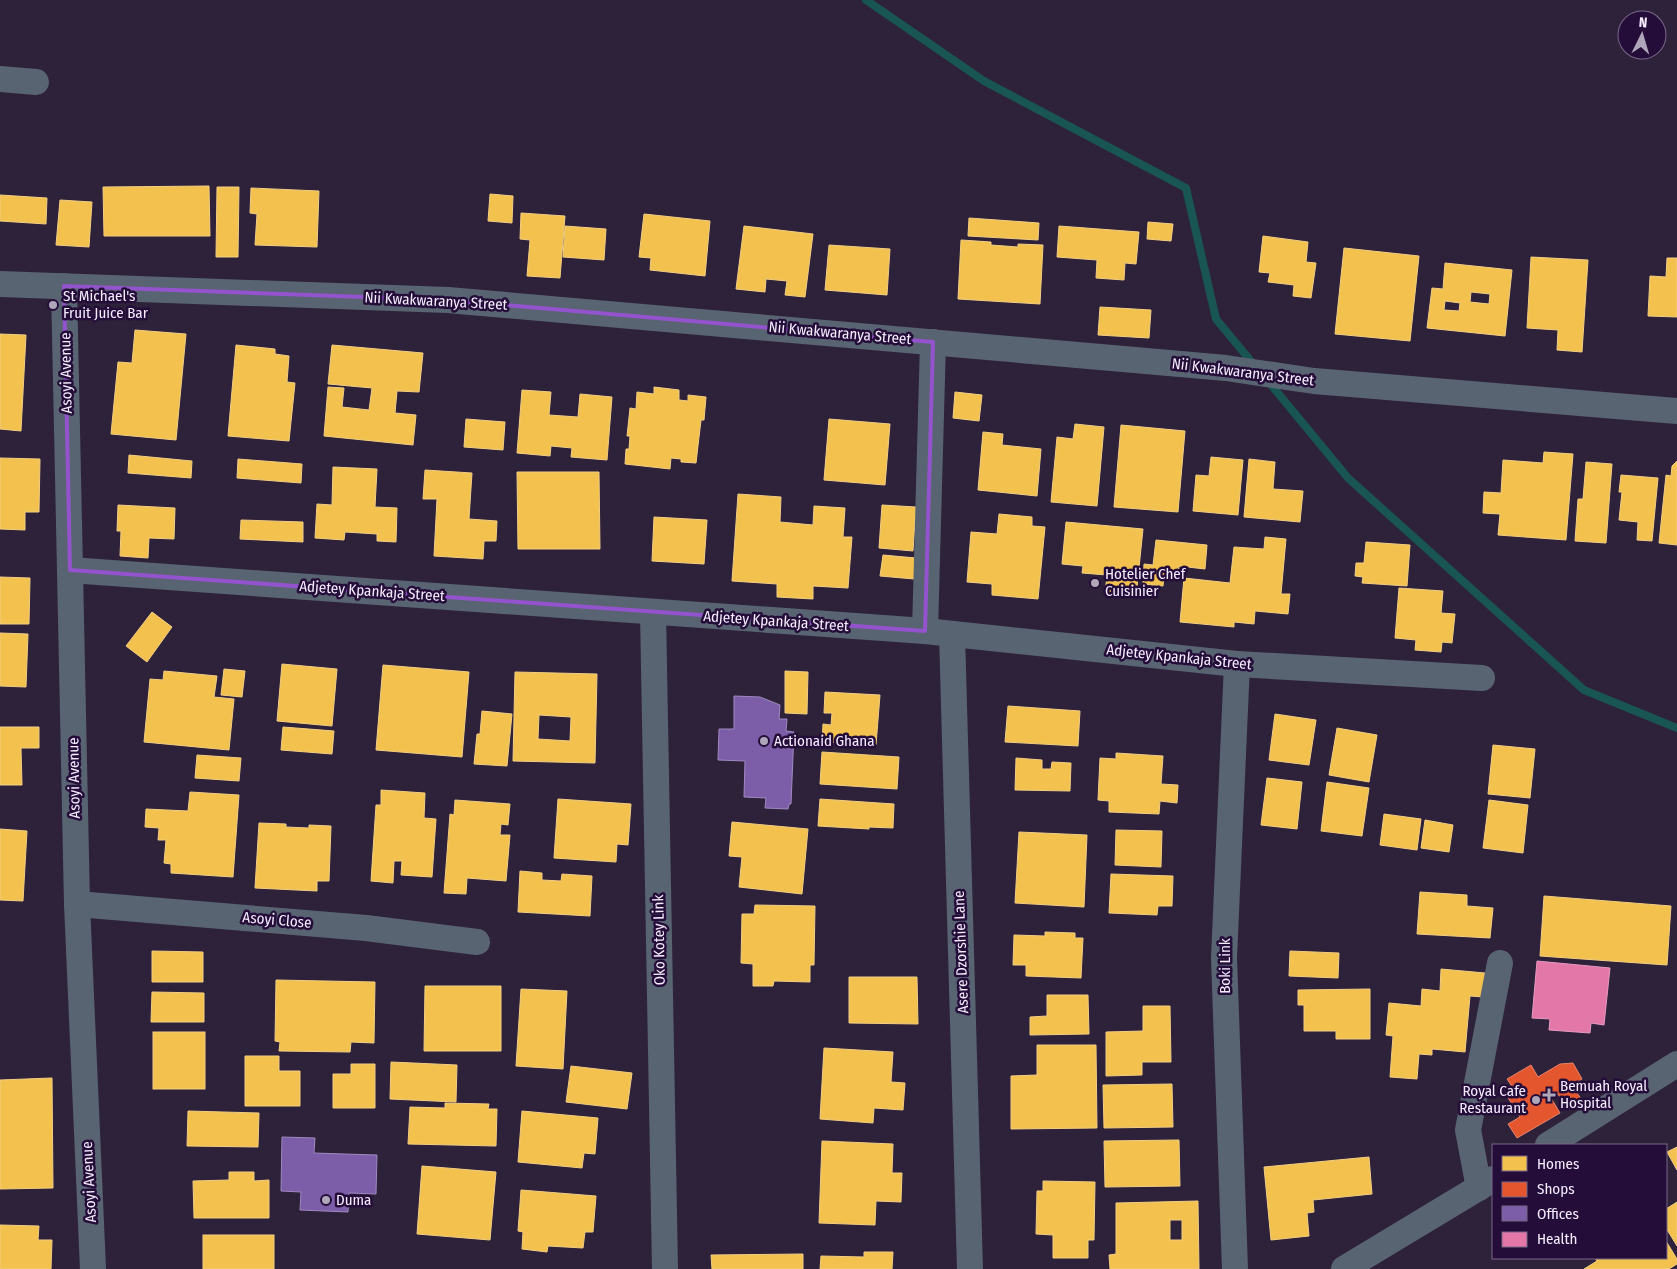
<svg xmlns="http://www.w3.org/2000/svg" width="1677" height="1269" font-family="'Fira Sans Condensed',sans-serif">
<style>
.homes{fill:#f2c14e;stroke:#f3ce83;fill-rule:evenodd}
.shops{fill:#e4572e;stroke:#e9846d}
.offices{fill:#7b5ea7;stroke:#a089c1}
.health{fill:#e377a8;stroke:#e89ac2}
.lines{fill:none;stroke-linecap:round;stroke-linejoin:round}
.stream{stroke:#195653;stroke-width:8}
.minor{stroke:#596473;stroke-width:26}
.marked{fill:none;stroke:#9353cc;stroke-width:4;stroke-linejoin:round}
.poi-dot{fill:#afa6ba;stroke:#250d39;stroke-width:2}
.labels{text-anchor:middle;stroke-width:5;stroke-linejoin:round;paint-order:stroke}
.poi-label{font-size:15px;fill:#f5edff;stroke:#250d39;text-anchor:start}
.street-label{font-size:15px;fill:#f5edff;stroke:#250d39}
</style>
<rect width="100%" height="100%" fill="#2e223a"/>
<!-- homes -->
<g class="homes">
<polygon points="209,186 210,236 104,236 103,187"/>
<polygon points="217,187 239,187 238,257 216,257"/>
<polygon points="251,188 319,191 317,247 255,245 257,214 250,213"/>
<polygon points="490,194 513,196 512,223 488,221"/>
<polygon points="0,195 47,198 46,224 0,221"/>
<polygon points="60,200 92,202 89,247 56,245"/>
<polygon points="521,213 565,216 560,278 527,276 530,240 520,239"/>
<polygon points="644,214 710,221 705,276 650,270 651,258 639,257"/>
<polygon points="969,218 1039,223 1038,240 968,236"/>
<polygon points="1148,222 1173,224 1171,241 1147,239"/>
<polygon points="565,226 606,229 604,260 563,257"/>
<polygon points="744,226 813,234 805,297 785,295 787,281 766,279 765,292 736,289"/>
<polygon points="1059,226 1139,232 1136,264 1125,263 1124,280 1096,278 1097,260 1057,257"/>
<polygon points="1263,236 1308,242 1306,262 1316,263 1311,298 1293,296 1294,285 1268,282 1270,273 1259,272"/>
<polygon points="961,240 991,242 991,245 1018,247 1018,244 1043,245 1040,304 958,299"/>
<polygon points="829,245 890,249 887,295 825,290"/>
<polygon points="1344,248 1419,256 1410,341 1335,334"/>
<polygon points="1531,257 1588,260 1582,352 1557,350 1558,330 1527,328"/>
<polygon points="1667,258 1677,258 1677,317 1648,316 1650,276 1666,277"/>
<path d="M 1445,263 L 1512,270 L 1505,336 L 1427,328 L 1432,288 L 1443,289 ZM 1471,292 L 1490,294 L 1489,304 L 1470,302 ZM 1445,301 L 1460,303 L 1459,311 L 1444,310 Z"/>
<polygon points="1100,307 1151,310 1149,338 1098,335"/>
<polygon points="135,330 186,334 176,440 111,434 118,362 132,363"/>
<polygon points="0,334 26,335 21,431 0,429"/>
<polygon points="236,345 275,349 275,354 289,356 287,382 295,383 289,441 228,436"/>
<polygon points="332,345 423,353 419,392 397,391 395,413 416,415 413,445 324,436 328,387 344,388 342,407 369,410 372,388 328,384"/>
<polygon points="654,387 679,390 679,400 688,401 688,395 706,397 704,420 701,420 696,463 681,462 681,459 671,458 670,469 625,464 626,449 629,449 630,436 627,436 630,408 636,409 637,392 654,394"/>
<polygon points="522,390 551,392 549,415 578,417 580,394 612,397 607,460 571,457 572,448 551,446 550,456 517,453"/>
<polygon points="955,392 982,395 979,421 953,418"/>
<polygon points="466,419 505,422 503,450 464,447"/>
<polygon points="829,419 890,424 885,485 824,480"/>
<polygon points="1075,424 1104,427 1097,506 1051,502 1057,437 1073,439"/>
<polygon points="1121,425 1185,431 1178,512 1114,507"/>
<polygon points="983,432 1003,434 1002,445 1041,449 1037,496 978,490"/>
<polygon points="1544,452 1573,454 1566,540 1498,535 1500,514 1483,513 1484,492 1501,493 1503,460 1543,463"/>
<polygon points="129,455 192,461 191,478 128,473"/>
<polygon points="1211,457 1243,460 1238,515 1193,511 1196,475 1209,476"/>
<polygon points="0,458 40,459 39,512 25,512 25,530 0,529"/>
<polygon points="238,459 302,464 301,483 237,478"/>
<polygon points="1249,459 1275,462 1273,489 1303,491 1300,522 1244,517"/>
<polygon points="1677,461 1677,545 1659,543 1666,475 1671,476 1672,466"/>
<polygon points="1586,462 1612,464 1606,543 1575,541 1578,499 1583,499"/>
<polygon points="333,467 377,469 375,507 397,508 396,542 377,541 377,534 345,532 344,540 315,538 317,504 332,505"/>
<polygon points="425,470 472,473 469,519 497,521 496,541 484,541 483,559 434,556 437,499 423,499"/>
<polygon points="517,472 599,472 600,549 518,549"/>
<polygon points="1621,475 1658,478 1652,541 1637,540 1638,522 1619,520 1622,492 1619,492"/>
<polygon points="738,494 781,497 780,522 813,525 814,506 845,508 843,537 852,537 848,588 813,586 813,599 777,597 777,584 732,581"/>
<polygon points="118,505 175,508 174,539 149,538 148,558 120,556 121,531 117,531"/>
<polygon points="882,505 916,507 913,551 879,548"/>
<polygon points="999,514 1032,517 1032,526 1045,527 1038,599 992,595 992,584 967,582 971,532 997,534"/>
<polygon points="654,517 707,520 704,564 652,561"/>
<polygon points="241,520 303,522 303,542 240,539"/>
<polygon points="1066,522 1143,529 1136,597 1105,594 1107,575 1082,573 1083,566 1062,564"/>
<polygon points="1265,537 1286,539 1281,594 1290,594 1288,614 1255,611 1254,624 1234,622 1234,627 1180,622 1184,578 1230,583 1234,547 1264,549"/>
<polygon points="1156,540 1207,545 1205,569 1179,566 1178,578 1164,576 1163,586 1143,584 1144,564 1153,565"/>
<polygon points="1366,542 1410,545 1407,586 1362,583 1363,577 1355,576 1356,563 1364,563"/>
<polygon points="883,555 916,558 914,579 880,576"/>
<polygon points="0,577 30,578 29,624 0,624"/>
<polygon points="1399,588 1443,591 1441,613 1455,614 1452,643 1442,642 1441,652 1415,650 1416,640 1395,638"/>
<polygon points="152,612 172,627 147,662 126,646"/>
<polygon points="0,633 28,634 26,687 0,686"/>
<polygon points="282,664 337,669 332,726 277,721"/>
<polygon points="383,665 469,672 462,757 376,750"/>
<polygon points="224,669 245,671 242,697 221,695"/>
<polygon points="164,671 217,676 214,697 234,699 229,750 144,742 150,679 163,680"/>
<polygon points="785,671 808,672 807,714 785,713"/>
<path d="M 515,672 L 597,674 L 595,763 L 513,761 ZM 539,715 L 571,717 L 570,741 L 538,739 Z"/>
<polygon points="825,692 880,695 876,745 822,742 823,724 831,725 832,713 824,713"/>
<polygon points="1008,706 1080,711 1078,746 1005,742"/>
<polygon points="482,711 512,714 507,766 474,764 477,734 480,734"/>
<polygon points="1275,714 1316,720 1309,765 1269,760"/>
<polygon points="0,727 39,727 39,748 21,748 22,785 0,785"/>
<polygon points="283,727 334,731 332,754 281,750"/>
<polygon points="1337,728 1377,735 1369,782 1329,775"/>
<polygon points="1493,745 1535,749 1530,798 1488,794"/>
<polygon points="822,752 899,757 897,789 820,784"/>
<polygon points="1116,753 1163,756 1161,784 1178,785 1177,803 1160,801 1159,814 1109,812 1109,801 1098,800 1100,758 1116,759"/>
<polygon points="197,755 241,758 239,781 195,778"/>
<polygon points="1016,758 1042,760 1042,769 1051,769 1052,762 1071,763 1070,791 1015,790"/>
<polygon points="1267,778 1302,782 1297,829 1261,825"/>
<polygon points="1327,782 1369,788 1362,836 1321,831"/>
<polygon points="381,790 425,793 424,818 436,819 432,877 401,875 402,861 394,861 393,883 371,881 376,805 381,805"/>
<polygon points="190,792 239,795 233,877 171,873 171,864 164,863 166,840 158,840 159,828 145,827 146,809 188,811"/>
<polygon points="558,799 631,804 628,845 617,844 616,862 554,858"/>
<polygon points="820,799 894,804 893,828 869,827 869,829 818,826"/>
<polygon points="455,800 510,804 508,825 501,824 500,835 510,835 506,881 467,878 466,894 444,893 450,814 454,815"/>
<polygon points="1489,800 1528,805 1523,853 1483,848"/>
<polygon points="1384,814 1421,819 1417,850 1380,845"/>
<polygon points="1425,820 1453,825 1449,852 1421,848"/>
<polygon points="732,822 808,829 802,894 739,887 742,857 729,856"/>
<polygon points="259,823 286,824 286,827 309,828 309,825 331,826 329,881 317,881 317,891 255,888"/>
<polygon points="0,829 27,831 23,901 0,900"/>
<polygon points="1116,830 1162,831 1161,867 1115,865"/>
<polygon points="1019,832 1087,835 1084,907 1015,903"/>
<polygon points="520,871 542,873 542,880 561,881 562,874 592,876 590,916 518,912"/>
<polygon points="1111,874 1173,876 1172,906 1158,906 1157,915 1109,913"/>
<polygon points="1420,892 1467,895 1467,906 1493,908 1490,938 1417,934"/>
<polygon points="1544,896 1671,906 1667,965 1540,956"/>
<polygon points="755,905 815,906 814,965 810,965 810,982 774,981 773,986 753,986 753,964 741,963 742,914 754,914"/>
<polygon points="1045,932 1075,933 1075,938 1083,938 1081,978 1026,976 1026,965 1013,965 1014,935 1045,936"/>
<polygon points="152,951 203,952 203,982 152,982"/>
<polygon points="1290,951 1339,953 1338,978 1289,976"/>
<polygon points="1441,969 1485,973 1483,997 1470,996 1465,1052 1432,1049 1432,1055 1419,1054 1417,1079 1390,1077 1393,1036 1386,1035 1389,1003 1421,1006 1422,989 1440,991"/>
<polygon points="849,977 917,977 918,1024 849,1023"/>
<polygon points="276,980 375,982 374,1043 351,1042 350,1052 279,1051 280,1042 275,1041"/>
<polygon points="425,986 501,986 501,1051 424,1051"/>
<polygon points="521,989 567,991 563,1069 516,1066"/>
<polygon points="1370,989 1370,1039 1336,1039 1336,1031 1304,1031 1304,1005 1298,1005 1298,990"/>
<polygon points="152,992 204,993 204,1022 151,1022"/>
<polygon points="1047,995 1088,995 1089,1034 1030,1035 1030,1017 1047,1016"/>
<polygon points="1143,1006 1170,1006 1171,1062 1142,1062 1142,1075 1106,1076 1106,1032 1143,1031"/>
<rect x="153" y="1032" width="52" height="57"/>
<polygon points="1037,1045 1096,1045 1097,1128 1011,1129 1011,1076 1037,1075"/>
<polygon points="824,1048 893,1052 891,1082 905,1083 903,1110 874,1108 873,1123 820,1119"/>
<polygon points="245,1056 279,1056 279,1071 300,1071 300,1106 245,1106"/>
<polygon points="391,1062 457,1065 456,1102 390,1099"/>
<polygon points="351,1064 375,1064 375,1108 333,1108 333,1074 351,1074"/>
<polygon points="571,1066 632,1073 627,1109 566,1102"/>
<polygon points="52,1078 53,1188 0,1189 0,1080"/>
<polygon points="1172,1084 1173,1127 1104,1128 1103,1085"/>
<polygon points="445,1103 489,1104 488,1109 497,1109 496,1146 408,1144 410,1107 445,1108"/>
<polygon points="188,1111 259,1113 258,1147 187,1146"/>
<polygon points="522,1111 598,1118 595,1154 584,1153 582,1168 518,1162"/>
<polygon points="1179,1140 1180,1186 1105,1187 1104,1141"/>
<polygon points="822,1141 893,1144 892,1173 902,1173 901,1202 876,1201 875,1225 819,1223"/>
<polygon points="1677,1147 1677,1170 1667,1152"/>
<polygon points="1369,1157 1372,1194 1313,1200 1314,1212 1307,1213 1309,1236 1271,1240 1264,1167"/>
<polygon points="422,1166 496,1172 490,1240 417,1234"/>
<polygon points="229,1172 254,1172 254,1181 269,1180 269,1218 194,1218 193,1181 229,1180"/>
<polygon points="1043,1181 1095,1182 1094,1240 1088,1240 1088,1258 1053,1258 1053,1235 1036,1234 1037,1191 1043,1191"/>
<polygon points="521,1190 596,1196 593,1232 585,1232 583,1248 548,1246 547,1252 522,1249 523,1232 518,1231"/>
<path d="M 1198,1201 L 1199,1269 L 1110,1269 L 1109,1255 L 1116,1254 L 1116,1203 ZM 1170,1220 L 1182,1220 L 1182,1240 L 1170,1240 Z"/>
<polygon points="1677,1202 1677,1246 1666,1228 1666,1209"/>
<polygon points="0,1225 39,1226 38,1240 52,1240 51,1269 0,1269"/>
<rect x="203" y="1235" width="71" height="34"/>
<polygon points="1666,1241 1677,1259 1677,1264 1669,1269 1584,1269 1597,1261 1595,1258 1666,1258"/>
<polygon points="864,1252 893,1252 892,1269 820,1269 821,1256 864,1257"/>
<polygon points="803,1254 803,1269 712,1269 711,1255"/>
</g>
<!-- shops -->
<polygon class="shops" points="1573,1063 1582,1079 1572,1085 1581,1099 1566,1108 1558,1094 1551,1098 1560,1113 1517,1138 1508,1124 1520,1117 1505,1093 1513,1088 1507,1079 1531,1065 1538,1077 1560,1064"/>
<!-- offices -->
<g class="offices">
<polygon points="734,696 760,697 780,705 779,719 787,719 786,731 794,732 791,804 789,804 788,809 765,808 766,798 744,797 745,761 718,760 719,729 734,729"/>
<polygon points="282,1137 315,1138 314,1153 377,1155 376,1194 349,1193 348,1212 300,1210 301,1192 281,1191"/>
</g>
<!-- health -->
<polygon class="health" points="1537,961 1610,968 1604,1025 1591,1023 1590,1033 1549,1030 1550,1019 1532,1018"/>
<g class="lines">
<!-- stream -->
<g class="stream">
<polyline points="866,0 984,81 1186,188 1216,319 1255,366"/>
<polyline points="1268,381 1348,478 1584,690 1677,728"/>
</g>
<!-- minor -->
<g class="minor">
<polyline points="0,79 36,82"/>
<polyline points="0,284 448,300 1226,368 1314,381 1677,411"/>
<polyline points="64,286 77,904 93,1269"/>
<polyline points="70,570 925,631 1237,664 1482,678"/>
<polyline points="653,612 665,1269"/>
<polyline points="925,631 933,342"/>
<polyline points="952,634 970,1269"/>
<polyline points="77,904 366,928 477,942"/>
<polyline points="1548,1145 1677,1064"/>
<polyline points="1479,1188 1468,1130 1500,963"/>
<polyline points="1235,1269 1224,958 1237,664"/>
<polyline points="1344,1269 1493,1179"/>
</g>
</g>
<!-- marked area -->
<path class="marked" d="M 64,286 L 448,300 L 933,342 L 925,631 L 70,570 Z"/>
<!-- markers -->
<g class="poi-dot">
<circle cx="53" cy="305" r="5"/>
<circle cx="1095" cy="583" r="5"/>
<circle cx="764" cy="741" r="5"/>
<path d="M1546.5 1087.5h5v5h5v5h-5v5h-5v-5h-5v-5h5z"/>
<circle cx="1536" cy="1100" r="5"/>
<circle cx="326" cy="1200" r="5"/>
</g>
<g class="labels">
<!-- poi labels -->
<g class="poi-label">
<text x="63" y="301">St Michael's<tspan x="63" dy="17">Fruit Juice Bar</tspan></text>
<text x="1105" y="579">Hotelier Chef<tspan x="1105" dy="17">Cuisinier</tspan></text>
<text x="774" y="746">Actionaid Ghana</text>
<text x="1560" y="1091">Bemuah Royal<tspan x="1560" dy="17">Hospital</tspan></text>
<text x="1526" y="1096" text-anchor="end">Royal Cafe<tspan x="1526" dy="17">Restaurant</tspan></text>
<text x="336" y="1205">Duma</text>
</g>
<!-- street labels -->
<g class="street-label">
<text transform="translate(436 301) rotate(3)" y="5">Nii Kwakwaranya Street</text>
<text transform="translate(840 333) rotate(5)" y="5">Nii Kwakwaranya Street</text>
<text transform="translate(1243 372) rotate(7)" y="5">Nii Kwakwaranya Street</text>
<text transform="translate(66 373) rotate(-91)" y="5">Asoyi Avenue</text>
<text transform="translate(372 591) rotate(4)" y="5">Adjetey Kpankaja Street</text>
<text transform="translate(776 621) rotate(4)" y="5">Adjetey Kpankaja Street</text>
<text transform="translate(1179 657) rotate(6)" y="5">Adjetey Kpankaja Street</text>
<text transform="translate(74 778) rotate(-91)" y="5">Asoyi Avenue</text>
<text transform="translate(277 920) rotate(5)" y="5">Asoyi Close</text>
<text transform="translate(659 940) rotate(-91)" y="5">Oko Kotey Link</text>
<text transform="translate(961 952) rotate(-92)" y="5">Asere Dzorshie Lane</text>
<text transform="translate(1225 966) rotate(-90)" y="5">Boki Link</text>
<text transform="translate(89 1182) rotate(-93)" y="5">Asoyi Avenue</text>
</g>
</g>
<!-- legend -->
<rect x="1492" y="1144" width="175" height="115" fill="#250d39" stroke="#786788"/>
<rect x="1502" y="1156" width="25" height="15" fill="#f2c14e" stroke="#786788"/>
<text x="1537" y="1169" font-size="15" fill="#f5edff">Homes</text>
<rect x="1502" y="1182" width="25" height="15" fill="#e4572e" stroke="#786788"/>
<text x="1537" y="1194" font-size="15" fill="#f5edff">Shops</text>
<rect x="1502" y="1206" width="25" height="15" fill="#7b5ea7" stroke="#786788"/>
<text x="1537" y="1219" font-size="15" fill="#f5edff">Offices</text>
<rect x="1502" y="1232" width="25" height="15" fill="#e377a8" stroke="#786788"/>
<text x="1537" y="1244" font-size="15" fill="#f5edff">Health</text>
<!-- north arrow -->
<g transform="translate(1642 35) rotate(5)"><circle r="24" fill="#250d39" stroke="#786788"/>
<path d="M0-4L9 19L0 12L-9 19Z" fill="#afa6ba"/>
<text y="-8" font-size="14" font-weight="bold" text-anchor="middle" fill="#f5edff">N</text>
</g>
</svg>
